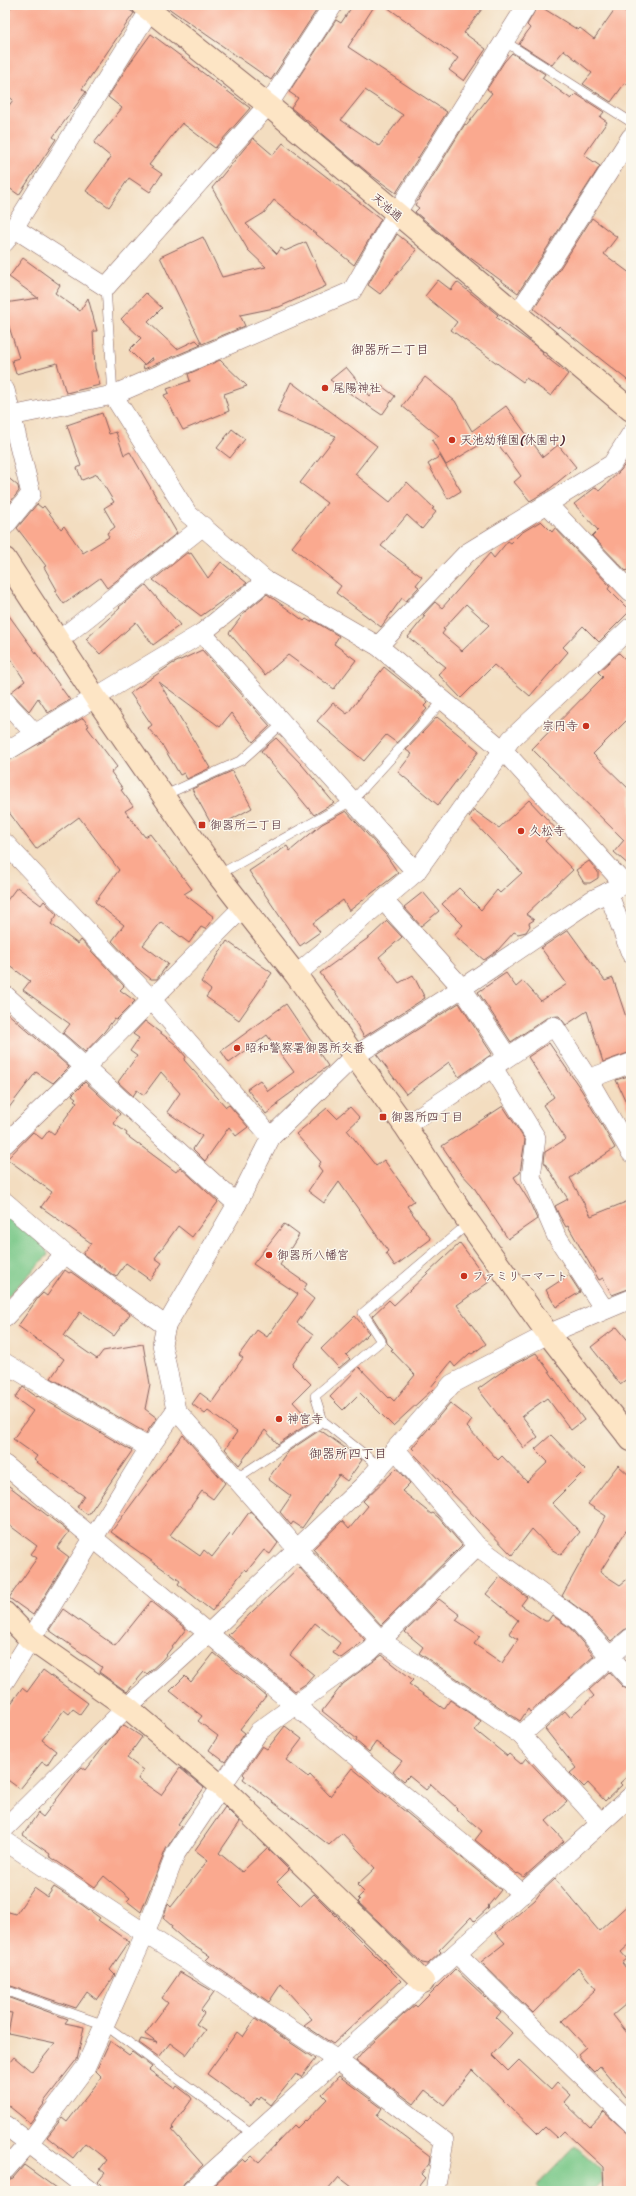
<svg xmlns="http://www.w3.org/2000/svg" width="636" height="2196" font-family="Sriracha,'Klee One',sans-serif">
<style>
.green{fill:#79c888;stroke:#62745a}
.building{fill:#faa98f;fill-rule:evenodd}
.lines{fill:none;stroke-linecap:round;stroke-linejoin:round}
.lane-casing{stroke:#85625f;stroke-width:10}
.street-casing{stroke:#85625f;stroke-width:20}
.secondary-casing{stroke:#85625f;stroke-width:24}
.lane{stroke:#fff;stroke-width:9}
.street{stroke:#fff;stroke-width:19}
.secondary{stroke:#fde5c5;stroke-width:22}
.poi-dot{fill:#c8321e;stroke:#fbf7ec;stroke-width:1.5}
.labels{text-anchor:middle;stroke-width:3;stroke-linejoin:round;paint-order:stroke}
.street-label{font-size:12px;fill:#4a1f2b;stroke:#fbf7ec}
.poi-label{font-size:12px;fill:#4a1f2b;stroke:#fbf7ec;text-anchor:start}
.neighbourhood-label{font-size:13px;fill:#4a1f2b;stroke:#fbf7ec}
</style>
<rect width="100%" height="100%" fill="#fbf7ec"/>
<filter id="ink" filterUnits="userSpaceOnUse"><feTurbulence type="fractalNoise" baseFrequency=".025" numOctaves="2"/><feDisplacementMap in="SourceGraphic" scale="8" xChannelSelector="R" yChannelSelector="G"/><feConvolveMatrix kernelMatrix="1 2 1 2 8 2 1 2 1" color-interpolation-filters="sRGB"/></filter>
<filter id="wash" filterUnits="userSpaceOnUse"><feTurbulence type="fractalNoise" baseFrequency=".012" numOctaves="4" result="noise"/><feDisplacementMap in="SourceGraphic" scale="16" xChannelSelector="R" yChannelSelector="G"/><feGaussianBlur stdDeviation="0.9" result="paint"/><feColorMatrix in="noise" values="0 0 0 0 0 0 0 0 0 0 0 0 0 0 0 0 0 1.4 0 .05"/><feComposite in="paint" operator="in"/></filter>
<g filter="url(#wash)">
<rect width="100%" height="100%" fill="#f3ddc0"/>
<!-- green -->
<g class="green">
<polygon points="5,1211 44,1243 48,1255 5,1299"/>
<polygon points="575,2146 600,2168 603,2181 593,2191 542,2191 537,2186"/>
</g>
<g id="blocks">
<!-- building -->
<g class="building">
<polygon points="13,5 122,5 134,13 82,89 86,92 53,137 56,139 19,195 5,185 5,111 13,100 5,93 5,15"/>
<polygon points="164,5 314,5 318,8 271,80"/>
<path d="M 353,5 L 375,5 L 348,47 L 447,112 L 396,193 L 371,175 L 318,131 L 319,130 L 291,108 L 298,98 L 289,92 L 336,20 L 341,23 ZM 365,90 L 403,115 L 379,146 L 341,120 Z"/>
<polygon points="384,5 485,5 464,33 486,49 464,81 449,70 458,58"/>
<polygon points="538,5 578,30 580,28 594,39 617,6 631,15 631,87 625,83 611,102 583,84 592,73 564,50 552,65 519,44 530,28 527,25"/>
<polygon points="151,34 250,108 215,148 182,123 149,165 162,174 150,192 129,178 109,207 86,191 111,157 94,143 122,108 108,97 130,63"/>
<polygon points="512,53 545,74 542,78 571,99 576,94 604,112 600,117 607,122 584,155 600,166 518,293 465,254 415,212 419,208 415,205 465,124 467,125 492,93 487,89 504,62"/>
<polygon points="253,138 273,155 283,143 381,219 354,265 274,200 264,213 246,224 277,254 281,248 285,251 306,242 326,286 279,307 240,315 245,326 202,344 160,257 203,237 222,277 266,267 248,250 212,188"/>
<polygon points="592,218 617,237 604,254 631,274 631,383 559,326 558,328 534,309"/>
<polygon points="397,234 417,250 380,294 368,285"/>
<polygon points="23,258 60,285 55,293 80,311 88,298 97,331 93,331 95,368 100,385 66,393 57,363 16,374 12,360 19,358 5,314 5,303 38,298 9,277"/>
<polygon points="438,280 451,290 457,282 498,315 496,317 537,347 543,352 542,354 568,374 551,396 526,378 523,382 451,330 457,322 425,296"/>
<polygon points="146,293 162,308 148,322 177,349 196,340 201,345 144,369 143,365 153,360 152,357 144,365 129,350 141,338 121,319"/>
<polygon points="220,360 247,386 224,394 229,411 183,430 164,395 169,393 167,389 190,381 188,374"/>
<polygon points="346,367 370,396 379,384 395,396 382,415 330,380"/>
<polygon points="425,377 455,401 472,431 506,406 543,457 558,445 576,467 547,491 530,501 514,482 521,476 493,437 446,465 432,440 439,436 402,406"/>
<polygon points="291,382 377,446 355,474 390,502 407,482 434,508 432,509 436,512 422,529 407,515 381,546 422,577 416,585 419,587 406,601 402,598 381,627 336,593 341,586 292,547 327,503 300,483 336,436 277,412"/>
<polygon points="102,413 109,434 116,432 124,455 130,452 177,533 107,588 100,578 64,604 55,591 57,590 44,567 46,566 17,528 37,504 42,508 44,506 61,529 64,526 83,553 109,537 107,533 115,527 104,508 114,502 97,474 82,480 77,468 81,466 67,425"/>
<polygon points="232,429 245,439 230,458 217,448"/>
<polygon points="440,456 461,491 448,499 428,464"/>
<polygon points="631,456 631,566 626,571 592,536 598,530 574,504 596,487 599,491 621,470"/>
<polygon points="5,475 18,486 19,491 5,509"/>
<path d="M 541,521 L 552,532 L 555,528 L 610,586 L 608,589 L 630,611 L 599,642 L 583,626 L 563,647 L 568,652 L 530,696 L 494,665 L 461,698 L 438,674 L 446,667 L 408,637 L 425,616 L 423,615 L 435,602 L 442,608 L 490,553 L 494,558 L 508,541 L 511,543 L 521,533 ZM 466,604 L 489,625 L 462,651 L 442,634 L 445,630 L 443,629 Z"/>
<polygon points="188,552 189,554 191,553 208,578 221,562 247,583 201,616 153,580"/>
<polygon points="146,585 180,625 153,645 136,622 100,654 86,639 120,608 119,607"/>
<polygon points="267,594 304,621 306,619 311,622 312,620 339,636 334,644 356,660 334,689 288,655 265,675 229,633 245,612"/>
<polygon points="5,610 70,700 48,713 38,698 29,711 11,692 25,681 5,651"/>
<polygon points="202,650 270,726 253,742 231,713 220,727 159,682 210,768 187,779 184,773 180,775 161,743 148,728 152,725 130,693 172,664"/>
<polygon points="619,653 631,665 631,716 593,754 631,791 631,867 614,852 624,840 532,749 603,677 598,672"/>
<polygon points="384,667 428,702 424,706 427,709 397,743 386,735 364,761 317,721 333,703 347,714"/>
<polygon points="437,717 479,751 438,805 398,772 412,754 406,750"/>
<polygon points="83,718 89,726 87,727 117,767 111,772 123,789 121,790 133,806 125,811 145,837 150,834 192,889 184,894 214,917 205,929 201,927 189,943 161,922 143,945 168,964 157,979 151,979 137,968 112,941 124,925 95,902 119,870 79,817 36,849 5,807 5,763"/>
<polygon points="276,738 302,765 334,803 314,815 261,751"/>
<polygon points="232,771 252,808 214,829 192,789"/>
<polygon points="529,800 557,830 545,841 573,870 526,914 534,920 529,923 530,926 526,932 518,934 514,932 497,951 484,960 454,935 463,925 442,904 459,888 481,910 497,890 500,893 522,873 469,817 474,810 499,828"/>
<polygon points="346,811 386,855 398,873 349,911 343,900 313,923 320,932 300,946 249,871 287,846 290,851 322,824"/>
<polygon points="589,861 598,872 598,878 590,883 584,883 576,870"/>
<polygon points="17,887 41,905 44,901 57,915 51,924 78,944 81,940 124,986 120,990 135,1001 116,1020 114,1019 104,1032 85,1052 63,1033 70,1024 23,990 30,981 5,962 5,903"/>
<polygon points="423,892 439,911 421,926 404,907"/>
<polygon points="387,921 402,937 379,957 399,983 413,975 425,998 364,1037 347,1008 320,973 371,936"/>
<polygon points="568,930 605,981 613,978 631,1032 631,1052 603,1062 587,1011 566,1025 559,1016 548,1017 511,1042 478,992 506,973 516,987 523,981 541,1001 567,984 541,948"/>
<polygon points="227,941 272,973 239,1020 206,997 211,990 201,982"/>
<polygon points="459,1003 492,1054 459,1077 449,1062 406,1094 377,1055"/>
<polygon points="286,1004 328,1066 277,1103 278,1105 266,1114 247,1089 260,1080 268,1091 294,1072 267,1035 229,1063 221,1051"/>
<polygon points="5,1011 69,1067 53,1083 36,1072 5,1113"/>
<polygon points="145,1021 175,1044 186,1057 184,1060 226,1107 229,1105 248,1127 236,1136 229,1127 205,1161 193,1149 202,1136 167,1112 180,1093 161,1072 144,1095 137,1090 133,1096 118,1082 137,1056 130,1051 139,1038 133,1034"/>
<polygon points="549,1043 582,1091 615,1148 570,1178 591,1216 631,1200 631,1288 612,1295 603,1278 599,1280 568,1226 566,1227 559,1215 555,1206 568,1199 544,1162 545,1152 566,1139 543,1105 554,1097 528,1057"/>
<polygon points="631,1075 631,1113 616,1080"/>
<polygon points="85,1082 120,1114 113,1123 127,1133 126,1135 176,1172 180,1167 218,1202 192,1237 178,1226 155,1258 162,1263 150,1280 126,1263 116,1277 83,1254 91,1243 41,1207 52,1192 7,1159 33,1132 42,1139 49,1130 54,1134 77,1102 74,1100 76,1098 72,1095"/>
<polygon points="503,1106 525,1140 520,1173 514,1177 529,1201 537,1219 508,1239 473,1186 460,1172 442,1146"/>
<polygon points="350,1107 360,1118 347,1130 376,1166 384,1160 414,1201 407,1206 431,1239 395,1266 386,1253 388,1251 339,1182 324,1203 308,1191 322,1171 318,1166 321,1162 296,1134 327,1108 337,1118"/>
<polygon points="284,1224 299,1235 280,1265 307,1284 303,1290 314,1299 297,1323 313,1335 292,1365 311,1384 293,1402 306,1416 304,1419 309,1423 278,1444 265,1430 239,1465 225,1449 237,1432 208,1411 205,1414 192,1404 200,1393 212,1402 243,1358 239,1355 257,1330 267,1337 298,1294 253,1264"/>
<polygon points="460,1243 489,1282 457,1305 486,1344 472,1354 470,1353 455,1367 451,1362 431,1387 433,1389 393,1426 360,1393 343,1410 330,1397 359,1367 389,1398 390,1397 394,1401 415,1375 391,1350 393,1349 387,1343 386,1338 372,1316 389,1300 394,1305"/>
<polygon points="65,1270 69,1273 71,1272 130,1314 114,1336 80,1312 64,1336 97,1359 103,1351 143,1344 150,1384 145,1409 157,1418 146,1433 51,1378 64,1359 18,1326 38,1298 43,1293 47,1296"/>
<polygon points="569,1275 580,1292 556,1307 546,1290"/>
<polygon points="355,1316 369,1333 346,1355 350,1359 339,1368 321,1349"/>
<polygon points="617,1327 631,1344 631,1376 620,1384 591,1347"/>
<polygon points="536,1353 584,1420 571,1430 547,1398 522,1416 538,1437 524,1448 478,1389 507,1368"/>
<polygon points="23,1387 37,1397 38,1396 132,1451 88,1515 77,1507 84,1496 34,1460 37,1456 13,1439 33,1411 15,1398"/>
<polygon points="450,1403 472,1420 467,1427 498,1460 502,1456 527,1482 548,1462 535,1449 551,1435 585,1470 552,1503 580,1532 561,1555 551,1549 532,1529 512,1555 413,1453 415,1451 412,1448"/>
<polygon points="320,1430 362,1460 347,1481 339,1475 302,1528 293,1522 291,1525 280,1512 291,1496 268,1479 287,1452"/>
<polygon points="183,1435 225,1483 213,1499 202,1491 170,1535 200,1556 204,1550 212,1557 230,1534 232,1536 250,1511 278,1543 270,1554 264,1550 247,1571 245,1569 212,1611 178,1584 180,1581 111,1532"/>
<polygon points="618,1465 631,1477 631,1523 600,1572 620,1585 631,1576 631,1627 624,1630 611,1641 585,1613 562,1596 606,1516 588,1504"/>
<polygon points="397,1468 410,1483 402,1491 431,1514 433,1513 438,1517 462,1545 381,1625 313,1549 342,1521 349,1529 368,1506 363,1501"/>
<polygon points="5,1483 69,1532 57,1548 69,1557 33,1615 9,1598 37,1558 31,1554 37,1546 5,1522"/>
<polygon points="299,1567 365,1640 341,1658 333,1653 340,1643 315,1623 290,1655 314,1675 307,1683 295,1691 228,1635"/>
<polygon points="500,1577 527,1597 521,1605 545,1621 548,1621 552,1615 570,1628 594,1656 530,1712 528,1709 520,1721 419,1653 423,1647 405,1632 439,1599 460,1615 456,1620 480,1636 474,1644 502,1663 518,1639 509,1633 518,1620 486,1594"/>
<polygon points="151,1601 186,1629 163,1659 147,1674 144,1672 127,1692 99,1672 102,1667 49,1630 63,1609 115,1646"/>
<polygon points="214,1653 266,1696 240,1729 245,1733 225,1762 209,1750 218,1736 198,1721 202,1716 170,1691 185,1676 191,1682"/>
<polygon points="382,1655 413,1680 409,1684 444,1709 450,1700 481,1721 475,1730 507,1756 509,1754 521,1764 526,1758 567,1802 546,1821 564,1841 524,1877 518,1873 517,1874 475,1840 482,1831 456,1809 457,1808 431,1784 426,1790 409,1776 404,1781 393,1772 402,1761 376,1742 369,1752 356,1741 357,1739 322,1711 343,1684"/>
<polygon points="43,1670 88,1703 80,1714 73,1709 69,1714 64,1710 42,1740 56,1751 47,1765 42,1762 20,1789 5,1778 5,1712 22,1688 27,1692"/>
<polygon points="609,1672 623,1687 631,1691 631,1773 620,1783 622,1785 605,1801 588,1783 584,1787 570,1773 576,1768 545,1729 565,1711 570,1717 594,1696 589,1690"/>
<polygon points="124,1725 142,1737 127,1758 143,1770 138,1779 161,1795 180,1768 204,1788 178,1824 181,1826 166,1849 141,1912 127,1901 130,1898 104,1876 95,1887 49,1856 50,1854 23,1835 38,1813 43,1817 79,1770 82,1767 86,1770 109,1740"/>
<polygon points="285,1726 302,1739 286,1760 308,1777 310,1775 330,1796 352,1768 501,1890 488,1906 489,1907 474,1921 471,1917 439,1950 441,1952 428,1964 422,1963 358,1902 360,1900 358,1898 364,1892 357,1885 375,1868 342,1833 329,1845 243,1779 245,1776 243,1774 262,1746 267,1749"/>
<polygon points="225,1807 240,1822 219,1853 242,1872 267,1848 289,1870 277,1882 301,1906 314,1894 401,1981 333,2044 304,2025 312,2019 281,1984 269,2002 206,1960 210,1956 186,1941 171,1928 172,1926 163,1918 168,1904 171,1907 208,1860 195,1850"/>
<polygon points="555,1879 599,1931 631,1902 631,1943 621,1952 627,1959 622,1963 631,1974 631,2000 613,2015 631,2038 631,2103 600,2066 594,2072 582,2060 578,2054 586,2047 562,2021 596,1989 578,1967 533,2013 481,1962 505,1943 496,1933 535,1900 541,1892"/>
<polygon points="54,1887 81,1904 100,1918 98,1920 129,1942 110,1970 115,1975 97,2000 87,1992 76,2008 5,1984 5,1911 16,1914 34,1888 47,1897"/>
<polygon points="455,1969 501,2012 496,2018 512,2033 492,2055 508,2071 519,2060 551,2090 557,2083 570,2095 564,2102 590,2127 604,2112 631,2136 631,2191 604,2191 603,2167 564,2131 557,2138 545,2127 538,2134 472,2070 444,2105 425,2090 414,2104 356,2061 363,2052 404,2014 415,2005 417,2007"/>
<polygon points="180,1972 214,1992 201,2010 204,2013 196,2024 205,2030 186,2055 170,2043 159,2057 139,2043 141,2039 157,2043 145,2034 168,2003 162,1998"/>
<polygon points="5,1996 68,2019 65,2023 84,2027 77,2059 43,2103 44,2104 30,2123 5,2103 5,2068 14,2057 32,2072 55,2043 8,2033 12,2013 5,2012"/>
<polygon points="255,2019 315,2059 301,2077 296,2074 271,2105 261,2097 259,2100 257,2098 251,2106 207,2074 237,2032 243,2037"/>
<polygon points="110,2041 129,2055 132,2052 152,2067 149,2070 175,2089 177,2086 190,2096 192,2099 172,2127 174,2129 172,2130 203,2165 184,2183 180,2191 107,2191 98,2182 105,2173 100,2169 107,2160 85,2143 73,2158 47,2137 62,2118 67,2122 102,2077 96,2071"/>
<polygon points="339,2076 382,2108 377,2116 430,2156 429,2164 421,2174 425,2178 415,2191 357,2191 339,2177 327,2191 207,2191 243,2159 246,2162 252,2156 259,2162 294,2125 297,2128 305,2120 306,2121 327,2099 322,2094"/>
<polygon points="24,2165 60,2191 5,2191 5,2181 13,2178"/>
</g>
</g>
</g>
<g filter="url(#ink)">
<use href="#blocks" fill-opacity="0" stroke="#85625f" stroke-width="1"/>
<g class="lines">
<defs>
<g id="lane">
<polyline points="504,41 631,122"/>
<polyline points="106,287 113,395"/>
<polyline points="163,796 242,760 282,724"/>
<polyline points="218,875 353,800 442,702"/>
<polyline points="380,1467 323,1421 315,1396 381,1341 363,1313 469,1223"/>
<polyline points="237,1478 323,1421"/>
<polyline points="5,1990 105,2025 254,2135"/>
</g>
<g id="street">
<polyline points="14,228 106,287 268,105 333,5"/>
<polyline points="5,242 153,5"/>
<polyline points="517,315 631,137"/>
<polyline points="5,390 31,494 5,526"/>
<polyline points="113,395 188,514 266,581 378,646 503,750 624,884"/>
<polyline points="11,416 113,395 352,291 396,214 527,5"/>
<polyline points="548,505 631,592"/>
<polyline points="202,633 416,872"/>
<polyline points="58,641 203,526"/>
<polyline points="378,646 467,553 612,464 631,434"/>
<polyline points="5,701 35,734"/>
<polyline points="5,752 202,633 266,581"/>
<polyline points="5,843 151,999 271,1137"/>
<polyline points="608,892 631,954"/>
<polyline points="384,901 462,988 507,1056"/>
<polyline points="296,975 416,872 511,739 631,627"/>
<polyline points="5,995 237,1204"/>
<polyline points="492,1066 536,1138 531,1177 556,1235 604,1309"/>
<polyline points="588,1079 631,1063"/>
<polyline points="405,1126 554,1026 588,1079 631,1153"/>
<polyline points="5,1144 86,1066 243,907"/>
<polyline points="5,1202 65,1254 166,1326"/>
<polyline points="5,1317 65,1254"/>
<polyline points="5,1363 149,1448"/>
<polyline points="396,1450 477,1546 577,1620 631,1680"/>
<polyline points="5,1465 523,1894"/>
<polyline points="5,1681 149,1448 176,1410"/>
<polyline points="521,1735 631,1638"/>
<polyline points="601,1823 521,1735 380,1640 298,1550 176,1410 162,1344 166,1326 237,1204 271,1137 353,1057 462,988 592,900 631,881"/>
<polyline points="5,1828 127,1707 209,1633 365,1484 452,1384 548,1334 631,1299"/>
<polyline points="5,1841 337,2060 444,2141 435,2191"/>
<polyline points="457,1954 631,2123"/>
<polyline points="5,2125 91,2191"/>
<polyline points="5,2170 29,2143 85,2068 145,1934 176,1853 259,1731 370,1651 477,1546"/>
<polyline points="191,2191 631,1796"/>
</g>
<g id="secondary">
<polyline points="143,5 268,105 631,410"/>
<polyline points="5,559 95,697 218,875 296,975 405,1126 469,1223 548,1334 631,1440"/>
<polyline points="5,1613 30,1639 127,1707 222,1787 423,1982"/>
</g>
</defs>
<!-- lane casing -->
<use href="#lane" class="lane-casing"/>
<!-- street casing -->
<use href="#street" class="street-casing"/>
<!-- secondary casing -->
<use href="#secondary" class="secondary-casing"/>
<!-- lane -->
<use href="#lane" class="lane"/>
<!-- street -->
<use href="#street" class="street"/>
<!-- secondary -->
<use href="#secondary" class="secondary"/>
</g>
</g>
<!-- markers -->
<g class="poi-dot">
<circle cx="325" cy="388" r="4"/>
<circle cx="452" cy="440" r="4"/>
<circle cx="586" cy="726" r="4"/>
<rect x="198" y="821" width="8" height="8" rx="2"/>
<circle cx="521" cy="831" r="4"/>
<circle cx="237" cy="1048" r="4"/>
<rect x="379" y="1113" width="8" height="8" rx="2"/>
<circle cx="269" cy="1255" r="4"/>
<circle cx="464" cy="1276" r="4"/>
<circle cx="279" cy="1419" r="4"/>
</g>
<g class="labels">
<!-- street labels -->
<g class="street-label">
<text transform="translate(387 207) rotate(40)" y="4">天池通</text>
</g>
<!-- poi labels -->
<g class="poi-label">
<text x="333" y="392">尾陽神社</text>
<text x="460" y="444">天池幼稚園(休園中)</text>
<text x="578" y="730" text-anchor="end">宗円寺</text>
<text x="210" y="829">御器所二丁目</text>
<text x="529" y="835">久松寺</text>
<text x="245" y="1052">昭和警察署御器所交番</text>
<text x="391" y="1121">御器所四丁目</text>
<text x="277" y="1259">御器所八幡宮</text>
<text x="472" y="1280">ファミリーマート</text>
<text x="287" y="1423">神宮寺</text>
</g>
<!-- neighbourhood labels -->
<g class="neighbourhood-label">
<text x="390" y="354">御器所二丁目</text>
<text x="348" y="1458">御器所四丁目</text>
</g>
</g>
<!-- margin -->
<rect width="636" height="2196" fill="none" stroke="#fbf7ec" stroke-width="20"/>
</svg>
